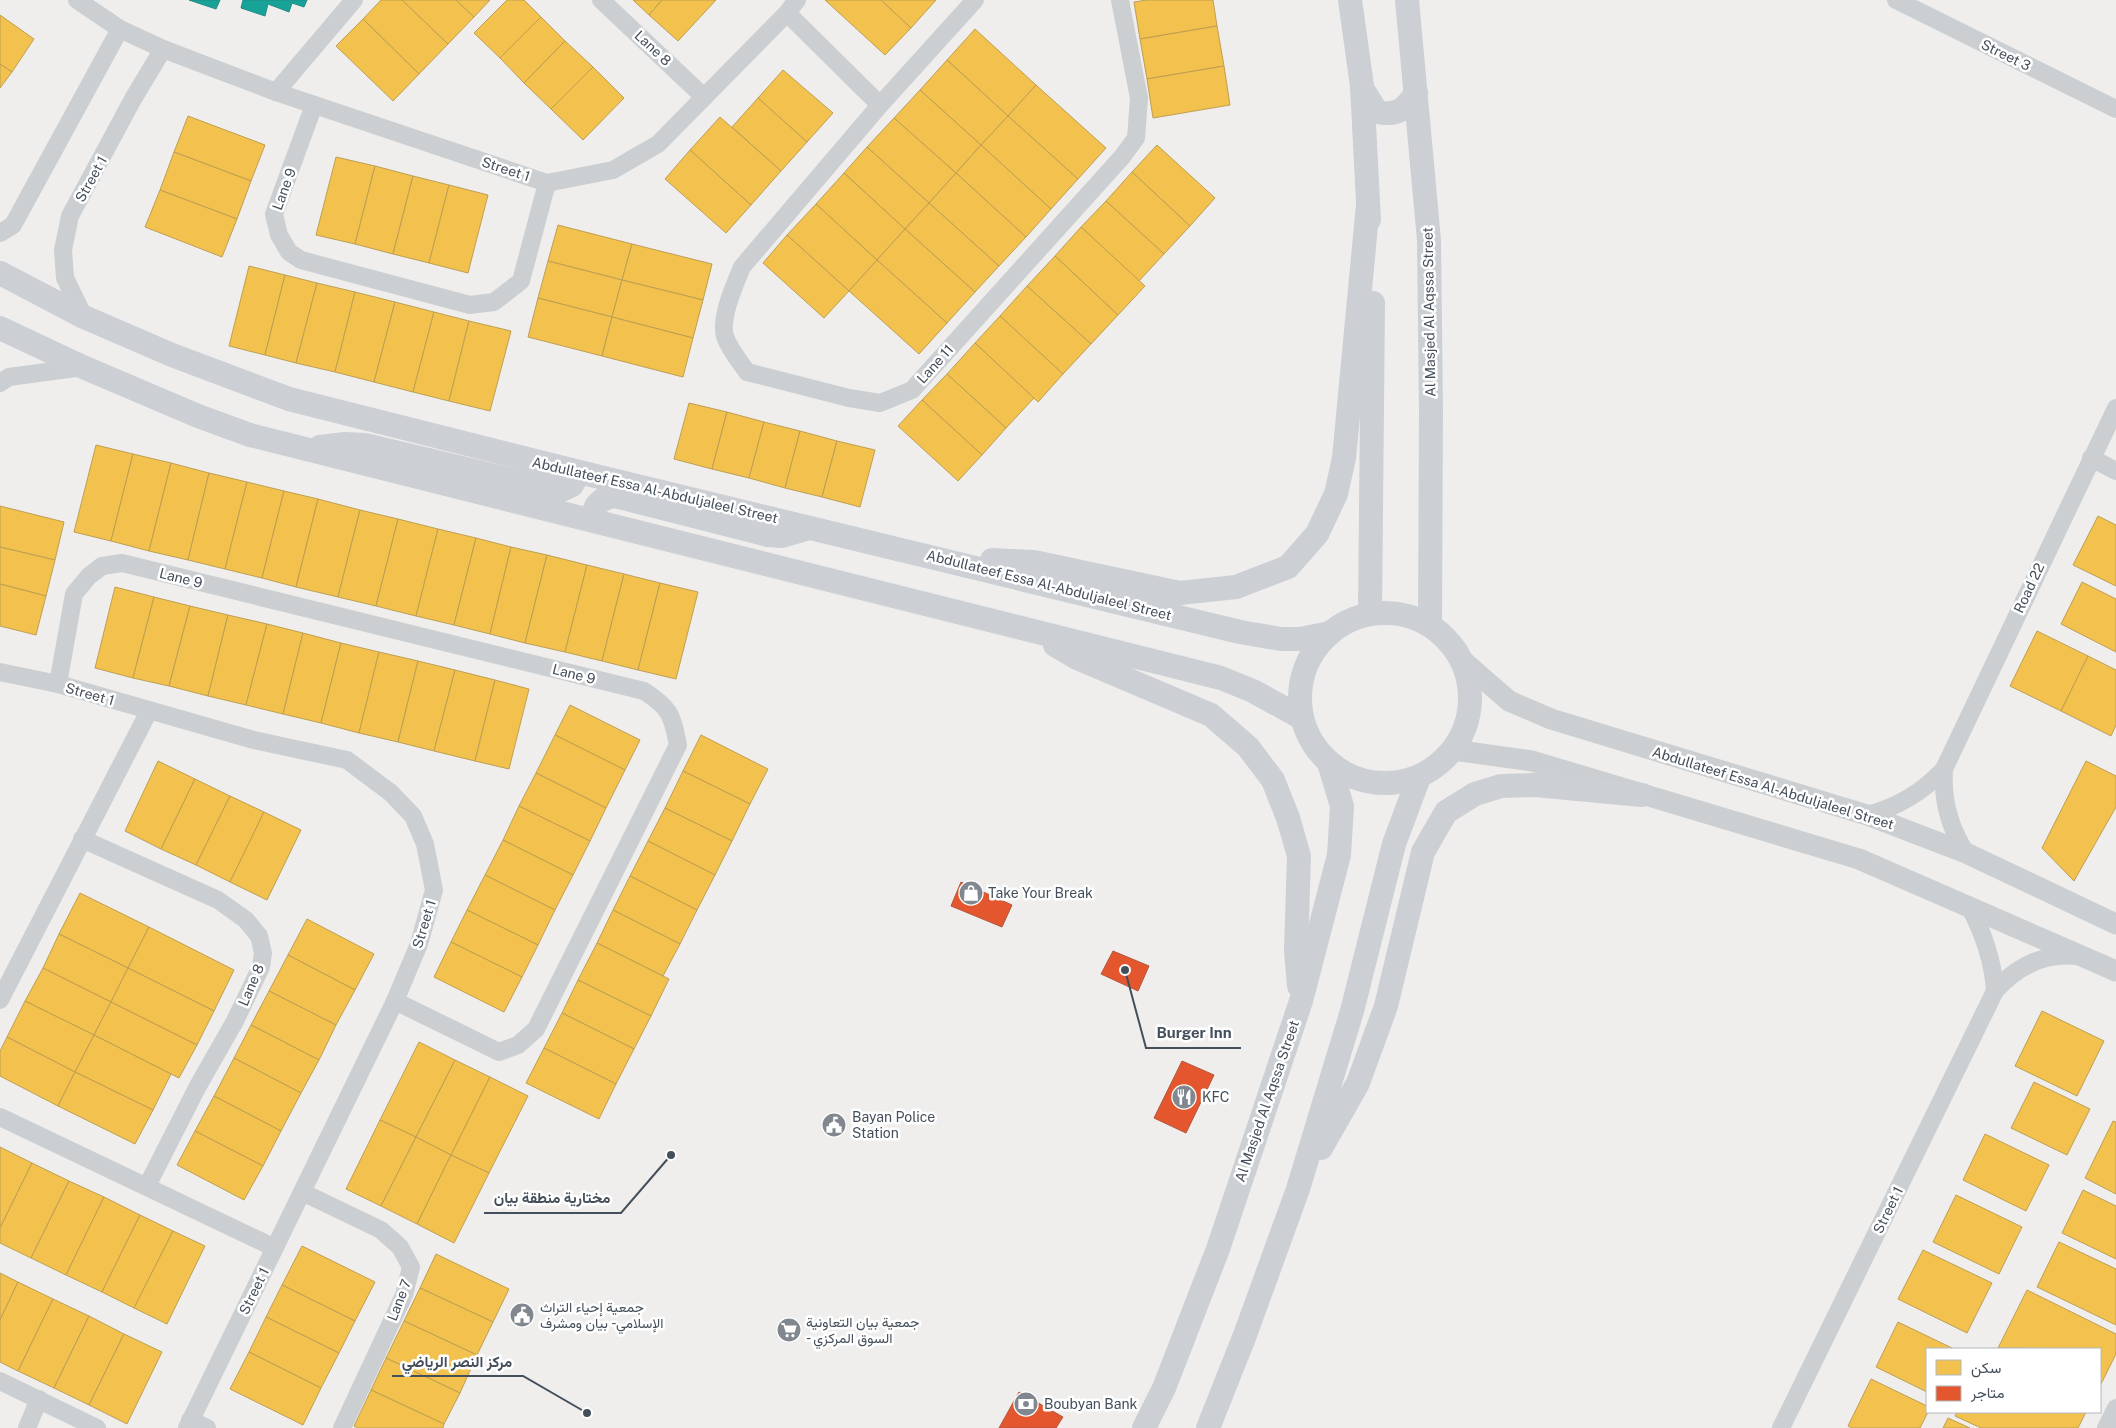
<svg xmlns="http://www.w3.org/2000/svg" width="2116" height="1428" font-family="'Public Sans',Vazirmatn,sans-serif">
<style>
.homes{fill:#f2c14e;stroke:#be9f52}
.shops{fill:#e4572e;stroke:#b4553c}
.public{fill:#17a398;stroke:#248a86}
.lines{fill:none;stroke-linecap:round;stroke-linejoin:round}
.minor{stroke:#cccfd1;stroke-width:18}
.tertiary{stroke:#cccfd1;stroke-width:21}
.secondary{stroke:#cccfd3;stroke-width:24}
.labels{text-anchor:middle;stroke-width:5;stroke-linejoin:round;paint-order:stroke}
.street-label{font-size:14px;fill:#444f5b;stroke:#fff}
.poi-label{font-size:14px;fill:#444f5b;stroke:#fff;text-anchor:start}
.leader{fill:none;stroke:#444f5b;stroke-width:2}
.callout-dot{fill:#444f5b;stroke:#fff;stroke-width:2}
.callout-label{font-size:15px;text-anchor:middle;font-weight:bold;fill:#444f5b;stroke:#fff;stroke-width:5;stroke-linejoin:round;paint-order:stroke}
</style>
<rect width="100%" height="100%" fill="#efeeed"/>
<!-- homes -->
<g class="homes">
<polygon points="381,0 402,0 448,44 419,74 363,19"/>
<polygon points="402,0 456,0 474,17 448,44"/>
<polygon points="456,0 490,0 474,17"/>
<polygon points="507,0 524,0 541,17 500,58 474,33"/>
<polygon points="633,0 662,0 649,15"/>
<polygon points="662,0 716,0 678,41 649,15"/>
<polygon points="825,0 881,0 911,28 885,55"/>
<polygon points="881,0 936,0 911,28"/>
<polygon points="1147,0 1213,0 1217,26 1140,39 1134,2"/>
<polygon points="0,15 34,39 12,72 0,64"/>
<polygon points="541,17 565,41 524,83 500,58"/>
<polygon points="363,19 419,74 393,101 336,46"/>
<polygon points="1217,26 1224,66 1147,79 1140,39"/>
<polygon points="975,29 1036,85 1008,116 947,60"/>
<polygon points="565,41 593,67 551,109 524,83"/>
<polygon points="947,60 1008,116 981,145 920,90"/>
<polygon points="0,64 12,72 0,88"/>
<polygon points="1224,66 1230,105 1153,118 1147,79"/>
<polygon points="593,67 624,98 583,140 551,109"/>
<polygon points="783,70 833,113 807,142 758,98"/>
<polygon points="1036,85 1106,148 1078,179 1008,116"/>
<polygon points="920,90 981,145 956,173 894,118"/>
<polygon points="758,98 807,142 781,171 732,127"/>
<polygon points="188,116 265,145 251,181 174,152"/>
<polygon points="1008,116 1078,179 1051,209 981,145"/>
<polygon points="720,117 781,171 751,205 690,150"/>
<polygon points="894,118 956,173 929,203 867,147"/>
<polygon points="981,145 1051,209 1026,237 956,173"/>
<polygon points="1157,145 1215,198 1190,226 1132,172"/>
<polygon points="867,147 929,203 905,229 844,173"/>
<polygon points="690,150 751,205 726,233 665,179"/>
<polygon points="174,152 251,181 237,219 160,190"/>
<polygon points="336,157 375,166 355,244 316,235"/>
<polygon points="375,166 413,176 393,254 355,244"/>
<polygon points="1132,172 1190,226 1164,254 1106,201"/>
<polygon points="844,173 905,229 877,260 816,204"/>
<polygon points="956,173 1026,237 999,266 929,203"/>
<polygon points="413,176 449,185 429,263 393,254"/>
<polygon points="449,185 488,195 468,273 429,263"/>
<polygon points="160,190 237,219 222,257 145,227"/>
<polygon points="1106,201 1164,254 1139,281 1081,227"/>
<polygon points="929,203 999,266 975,292 905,229"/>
<polygon points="816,204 877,260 849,291 787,235"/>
<polygon points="558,225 632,244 622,280 548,261"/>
<polygon points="1081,227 1145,286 1118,315 1055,256"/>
<polygon points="905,229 975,292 947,323 877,260"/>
<polygon points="787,235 849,291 824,318 763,263"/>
<polygon points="632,244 712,264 703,300 622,280"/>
<polygon points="1055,256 1118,315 1091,344 1027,286"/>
<polygon points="877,260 947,323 919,354 849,291"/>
<polygon points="548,261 622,280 612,317 538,298"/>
<polygon points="249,266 285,275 265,355 229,346"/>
<polygon points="285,275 317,283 296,363 265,355"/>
<polygon points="622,280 703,300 693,338 612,317"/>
<polygon points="317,283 355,292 335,372 296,363"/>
<polygon points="1027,286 1091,344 1063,374 1000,316"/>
<polygon points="355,292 395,302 374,382 335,372"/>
<polygon points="538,298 612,317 602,356 528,337"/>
<polygon points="395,302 434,312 413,392 374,382"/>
<polygon points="434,312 469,321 449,401 413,392"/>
<polygon points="1000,316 1063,374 1038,402 975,343"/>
<polygon points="612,317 693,338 683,377 602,356"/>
<polygon points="469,321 511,331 490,411 449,401"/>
<polygon points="975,343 1034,398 1006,428 947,374"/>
<polygon points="947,374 1006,428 982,455 922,400"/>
<polygon points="922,400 982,455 958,481 898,426"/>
<polygon points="689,403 727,412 712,469 674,459"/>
<polygon points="727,412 764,422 749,478 712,469"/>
<polygon points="764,422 800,431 785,488 749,478"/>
<polygon points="800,431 837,441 822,497 785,488"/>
<polygon points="837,441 875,450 860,507 822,497"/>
<polygon points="96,445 133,454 111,541 74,532"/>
<polygon points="133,454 171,463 149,551 111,541"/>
<polygon points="171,463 209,473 188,560 149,551"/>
<polygon points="209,473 247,482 225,569 188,560"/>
<polygon points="247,482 284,491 262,578 225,569"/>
<polygon points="284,491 318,499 296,587 262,578"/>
<polygon points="318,499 360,510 338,597 296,587"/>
<polygon points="0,506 64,522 55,560 0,547"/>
<polygon points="360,510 398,519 376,606 338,597"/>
<polygon points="2098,516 2116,525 2116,586 2073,565"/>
<polygon points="398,519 438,529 416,616 376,606"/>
<polygon points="438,529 476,538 454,625 416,616"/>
<polygon points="476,538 511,547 490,634 454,625"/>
<polygon points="0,547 55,560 46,596 0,584"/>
<polygon points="511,547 547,555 525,643 490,634"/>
<polygon points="547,555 587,565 565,652 525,643"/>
<polygon points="587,565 624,574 602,661 565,652"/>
<polygon points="624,574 660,583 638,670 602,661"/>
<polygon points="2082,582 2116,599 2116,652 2061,624"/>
<polygon points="660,583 698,592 676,679 638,670"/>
<polygon points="0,584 46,596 36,635 0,626"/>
<polygon points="115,587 154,597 133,678 95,668"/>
<polygon points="154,597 190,606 169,686 133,678"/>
<polygon points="190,606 228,615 208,696 169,686"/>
<polygon points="228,615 267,624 246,705 208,696"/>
<polygon points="267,624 303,633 283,714 246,705"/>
<polygon points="2037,631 2088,656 2061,711 2010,686"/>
<polygon points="303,633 341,643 321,723 283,714"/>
<polygon points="341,643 379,652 359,733 321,723"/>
<polygon points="379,652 418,661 398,742 359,733"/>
<polygon points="2088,656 2116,670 2116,725 2111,736 2061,711"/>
<polygon points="418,661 455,670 434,751 398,742"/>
<polygon points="455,670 495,680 475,761 434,751"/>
<polygon points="495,680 529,689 509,769 475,761"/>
<polygon points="570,705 640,740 625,770 555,735"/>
<polygon points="555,735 625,770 606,808 536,773"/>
<polygon points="701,735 768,769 750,804 683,771"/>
<polygon points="158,761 195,779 161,849 125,831"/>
<polygon points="2086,761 2116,776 2116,807 2074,881 2042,848"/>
<polygon points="683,771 750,804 732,841 665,808"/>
<polygon points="536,773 606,808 590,841 519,806"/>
<polygon points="195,779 230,796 196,865 161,849"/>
<polygon points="230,796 264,812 230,882 196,865"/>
<polygon points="519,806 590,841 573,875 503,840"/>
<polygon points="665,808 732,841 715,875 648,841"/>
<polygon points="264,812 301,830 267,900 230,882"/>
<polygon points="503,840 573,875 555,910 485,875"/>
<polygon points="648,841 715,875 697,910 630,876"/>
<polygon points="485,875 555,910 538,945 467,910"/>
<polygon points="630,876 697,910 680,944 613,910"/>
<polygon points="80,893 149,927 128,968 59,934"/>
<polygon points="467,910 538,945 522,977 451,942"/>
<polygon points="613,910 680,944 663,976 597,943"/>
<polygon points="307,919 374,954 355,990 288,955"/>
<polygon points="149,927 234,970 214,1011 128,968"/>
<polygon points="59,934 128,968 111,1002 43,968"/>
<polygon points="451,942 522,977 504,1012 434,977"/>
<polygon points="597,943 669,979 651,1016 578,980"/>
<polygon points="288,955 355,990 336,1025 269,991"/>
<polygon points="43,968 111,1002 94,1035 25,1001"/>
<polygon points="128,968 214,1011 197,1045 111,1002"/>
<polygon points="578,980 651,1016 634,1049 562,1013"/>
<polygon points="269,991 336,1025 319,1060 251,1025"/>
<polygon points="25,1001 94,1035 75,1072 7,1037"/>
<polygon points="111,1002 197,1045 179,1078 94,1035"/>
<polygon points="2042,1011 2104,1041 2077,1096 2015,1066"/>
<polygon points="562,1013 634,1049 616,1084 544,1048"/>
<polygon points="251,1025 319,1060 301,1093 234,1058"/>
<polygon points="94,1035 171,1074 153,1110 75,1072"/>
<polygon points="7,1037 75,1072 58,1106 0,1076 0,1051"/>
<polygon points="419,1042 455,1060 416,1137 380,1120"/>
<polygon points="544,1048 616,1084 599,1119 526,1083"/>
<polygon points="234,1058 301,1093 281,1131 214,1096"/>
<polygon points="455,1060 490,1077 451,1155 416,1137"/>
<polygon points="75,1072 153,1110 135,1144 58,1106"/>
<polygon points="490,1077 528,1096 489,1173 451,1155"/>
<polygon points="2034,1082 2090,1109 2067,1155 2011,1128"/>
<polygon points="214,1096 281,1131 263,1166 195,1131"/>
<polygon points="380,1120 416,1137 381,1206 346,1189"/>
<polygon points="2113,1121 2116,1122 2116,1194 2085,1178"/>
<polygon points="195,1131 263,1166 244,1200 177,1165"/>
<polygon points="1985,1134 2049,1165 2026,1211 1963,1180"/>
<polygon points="416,1137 451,1155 417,1224 381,1206"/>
<polygon points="0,1147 32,1163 0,1228"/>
<polygon points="451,1155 489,1173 454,1243 417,1224"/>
<polygon points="32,1163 69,1181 31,1258 0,1243 0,1228"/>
<polygon points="69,1181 104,1197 66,1275 31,1258"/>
<polygon points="2083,1190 2116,1206 2116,1259 2062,1233"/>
<polygon points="1956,1195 2022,1227 1999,1274 1933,1242"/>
<polygon points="104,1197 140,1215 102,1292 66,1275"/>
<polygon points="140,1215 173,1231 134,1308 102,1292"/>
<polygon points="173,1231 205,1246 167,1324 134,1308"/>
<polygon points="2059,1242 2116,1269 2116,1325 2037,1287"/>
<polygon points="302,1246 375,1282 355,1321 282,1285"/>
<polygon points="1923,1250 1992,1283 1967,1333 1898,1299"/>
<polygon points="436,1254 509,1289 493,1322 420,1288"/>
<polygon points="0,1273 18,1282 0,1320"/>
<polygon points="18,1282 53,1299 18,1371 0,1362 0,1320"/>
<polygon points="282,1285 355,1321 339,1353 266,1317"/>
<polygon points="420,1288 493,1322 477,1355 404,1321"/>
<polygon points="2027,1290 2116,1334 2116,1354 2100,1386 2100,1349 1998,1348"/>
<polygon points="53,1299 89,1316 54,1388 18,1371"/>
<polygon points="89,1316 124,1334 89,1405 54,1388"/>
<polygon points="266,1317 339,1353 321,1388 249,1352"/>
<polygon points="404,1321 477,1355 460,1393 386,1358"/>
<polygon points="1898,1322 1954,1349 1927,1349 1927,1392 1876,1367"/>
<polygon points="124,1334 162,1352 127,1424 89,1405"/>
<polygon points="249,1352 321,1388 303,1425 230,1389"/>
<polygon points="386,1358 460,1393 444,1424 371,1390"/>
<polygon points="1871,1379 1927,1406 1928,1412 1920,1428 1852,1428 1848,1426"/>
<polygon points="371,1390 444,1424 443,1428 358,1428 354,1426"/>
<polygon points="1957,1412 2086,1412 2078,1428 1981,1428 1955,1416"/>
<polygon points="1948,1418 1970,1428 1943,1428"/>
</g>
<!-- shops -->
<g class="shops">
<polygon points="961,882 1012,905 1002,927 951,906"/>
<polygon points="1113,951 1149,966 1138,991 1101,974"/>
<polygon points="1182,1061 1214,1075 1186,1133 1154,1118"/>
<polygon points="1019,1392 1063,1417 1056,1428 999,1428"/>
</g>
<!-- public -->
<g class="public">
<polygon points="189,0 220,0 216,9"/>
<polygon points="243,0 307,0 304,7 292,3 289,12 268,4 265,16 241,8"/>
</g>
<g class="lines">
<!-- minor -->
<g class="minor">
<polyline points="77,0 120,29 163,49 276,92 547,183 613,170 658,144 787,13 797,0"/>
<polyline points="601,0 704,97"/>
<path d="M 975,0 L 880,105 L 742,267 C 735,284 718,321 726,339 C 731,351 740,362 747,372 L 849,398 L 880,403 L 912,390 L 1122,157 L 1136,138 L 1139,98 L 1120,0"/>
<polyline points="1896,0 2116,109"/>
<polyline points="787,13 880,105"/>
<polyline points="276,92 354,0"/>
<polyline points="314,105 274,214 279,235 289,252 301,260 470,305 494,302 521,281 547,183"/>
<polyline points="0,233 13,225 120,29"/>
<polyline points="84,317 65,278 63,250 70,216 133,99 163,49"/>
<polyline points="0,383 9,377 83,367"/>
<polyline points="2091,458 2116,471"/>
<polyline points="0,672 58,684 254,740 347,760 391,793 413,816 425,844 434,890 419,944 395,1001 187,1428"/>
<path d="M 58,684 L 74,594 L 89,576 L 102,566 L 122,563 L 644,691 C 670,708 672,714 678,745 L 536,1029 L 518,1045 L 499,1052 L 395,1001"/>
<path d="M 1944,769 C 1942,800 1949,827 1966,853"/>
<path d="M 1867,815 C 1898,807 1922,793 1944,769 L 2116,408"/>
<polyline points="82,839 218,900 246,920 259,936 263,953 261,967 235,1021 198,1086 147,1186"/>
<path d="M 1969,906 C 1984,934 1993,960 1995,991"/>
<polyline points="0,1000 149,711"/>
<polyline points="0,1117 275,1248"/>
<polyline points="302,1192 381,1230 400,1247 411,1267 404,1295 342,1428"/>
<polyline points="0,1381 97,1428"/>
<polyline points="190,1420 207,1428"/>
<polyline points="27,1428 39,1399"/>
<path d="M 1781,1428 L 1995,991 C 2017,966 2043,953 2076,956"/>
<polyline points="2106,1428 2116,1408"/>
</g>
<!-- tertiary -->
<g class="tertiary">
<polyline points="1462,660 1509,701 1551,719 1867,815 1966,853 2116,924"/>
<polyline points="1453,750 1532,761 1859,859 2116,971"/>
</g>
<!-- secondary -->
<g class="secondary">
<polyline points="1350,0 1362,86 1369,220"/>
<polyline points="1407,0 1429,240 1431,410 1430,625"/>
<path d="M 1362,88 L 1377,112 C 1397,116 1405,110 1416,93"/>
<polyline points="0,273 84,317 172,355 289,399 579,472 1240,632 1281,639 1300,639 1330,633"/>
<polyline points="0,328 83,367 198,416 250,435 1221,678 1253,691 1302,718"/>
<polyline points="320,447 345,444 365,445 559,491 572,485 579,472"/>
<path d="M 594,521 C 592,506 600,498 615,496 L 768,535 L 782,536 L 806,529"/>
<polyline points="992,560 1034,562 1180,593 1236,587 1288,567 1317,534 1336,494 1344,458 1368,205"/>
<circle cx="1385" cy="698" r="85"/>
<polyline points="1370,614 1373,303"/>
<polyline points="1055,645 1077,658 1211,715 1248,747 1273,780 1288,818 1299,856 1296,951 1299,986"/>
<polyline points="1321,1148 1358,1083 1386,1006 1423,852 1446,812 1475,794 1501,786 1535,785 1642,795"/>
<polyline points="1144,1428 1164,1388 1218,1249 1301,1001 1339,855 1342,806 1329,763"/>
<polyline points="1208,1428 1245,1335 1298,1189 1352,1011 1394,844 1419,777"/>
</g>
</g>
<!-- icons -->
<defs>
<symbol id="shop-disc" viewBox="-11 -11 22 22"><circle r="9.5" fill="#80878e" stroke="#fff"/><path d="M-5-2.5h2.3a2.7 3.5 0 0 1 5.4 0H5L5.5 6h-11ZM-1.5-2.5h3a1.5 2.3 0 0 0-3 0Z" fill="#fff"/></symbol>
<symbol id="restaurant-disc" viewBox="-11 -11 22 22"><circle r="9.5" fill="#80878e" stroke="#fff"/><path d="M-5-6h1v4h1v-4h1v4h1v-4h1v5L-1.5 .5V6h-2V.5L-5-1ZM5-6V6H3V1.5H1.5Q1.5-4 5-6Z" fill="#fff"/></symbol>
<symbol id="civic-disc" viewBox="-11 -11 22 22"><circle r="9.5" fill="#80878e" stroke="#fff"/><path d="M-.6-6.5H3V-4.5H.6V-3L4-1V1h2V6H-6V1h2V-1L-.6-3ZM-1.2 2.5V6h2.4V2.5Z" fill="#fff"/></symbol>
<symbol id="supermarket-disc" viewBox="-11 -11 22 22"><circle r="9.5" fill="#80878e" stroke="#fff"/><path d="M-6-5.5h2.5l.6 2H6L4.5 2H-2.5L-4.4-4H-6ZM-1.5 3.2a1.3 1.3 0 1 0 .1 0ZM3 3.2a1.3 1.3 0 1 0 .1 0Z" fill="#fff"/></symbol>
<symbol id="bank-disc" viewBox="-11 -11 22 22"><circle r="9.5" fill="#80878e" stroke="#fff"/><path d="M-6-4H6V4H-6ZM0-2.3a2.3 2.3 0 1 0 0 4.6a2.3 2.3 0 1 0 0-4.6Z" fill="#fff"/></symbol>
</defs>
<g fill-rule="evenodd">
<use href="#shop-disc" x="957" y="879" width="28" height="28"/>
<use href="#restaurant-disc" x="1170" y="1083" width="28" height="28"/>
<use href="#civic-disc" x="820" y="1111" width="28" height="28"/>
<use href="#civic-disc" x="508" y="1301" width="28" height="28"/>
<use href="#supermarket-disc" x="775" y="1316" width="28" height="28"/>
<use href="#bank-disc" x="1012" y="1390" width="28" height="28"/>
</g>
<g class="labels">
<!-- street labels -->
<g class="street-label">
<text transform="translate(653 48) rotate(43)" y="5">Lane 8</text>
<text transform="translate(2006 55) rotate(26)" y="5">Street 3</text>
<text transform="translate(506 169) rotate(18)" y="5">Street 1</text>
<text transform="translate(91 179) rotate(-61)" y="5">Street 1</text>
<text transform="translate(284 189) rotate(-70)" y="5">Lane 9</text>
<text transform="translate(1429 312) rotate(-91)" y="5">Al Masjed Al Aqssa Street</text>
<text transform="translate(935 364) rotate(-48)" y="5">Lane 11</text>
<text transform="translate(655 490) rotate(13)" y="5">Abdullateef Essa Al-Abduljaleel Street</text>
<text transform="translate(181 578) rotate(14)" y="5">Lane 9</text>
<text transform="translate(1049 585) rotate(14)" y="5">Abdullateef Essa Al-Abduljaleel Street</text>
<text transform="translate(2029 588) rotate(-65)" y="5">Road 22</text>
<text transform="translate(574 674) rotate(14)" y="5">Lane 9</text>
<text transform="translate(90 694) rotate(16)" y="5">Street 1</text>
<text transform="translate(1773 788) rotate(17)" y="5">Abdullateef Essa Al-Abduljaleel Street</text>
<text transform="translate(424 924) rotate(-73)" y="5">Street 1</text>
<text transform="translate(251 985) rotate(-67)" y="5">Lane 8</text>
<text transform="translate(1267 1101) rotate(-71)" y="5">Al Masjed Al Aqssa Street</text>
<text transform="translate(1888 1210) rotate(-64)" y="5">Street 1</text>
<text transform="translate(254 1291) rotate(-64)" y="5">Street 1</text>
<text transform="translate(399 1300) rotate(-69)" y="5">Lane 7</text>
</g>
<!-- poi labels -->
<g class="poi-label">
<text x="988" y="898">Take Your Break</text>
<text x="1202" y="1102">KFC</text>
<text x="852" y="1122">Bayan Police<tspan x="852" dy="16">Station</tspan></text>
<text x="540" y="1312">جمعية إحياء التراث<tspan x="540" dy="16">الإسلامي - بيان ومشرف</tspan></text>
<text x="806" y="1327">جمعية بيان التعاونية<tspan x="806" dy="16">- السوق المركزي</tspan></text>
<text x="1044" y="1409">Boubyan Bank</text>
</g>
</g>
<!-- callouts -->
<path class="leader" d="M1125 970L1146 1048H1241M671 1155L621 1213H484M587 1413L523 1376H392"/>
<g class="callout-dot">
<circle cx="1125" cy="970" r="5"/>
<circle cx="671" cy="1155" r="5"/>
<circle cx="587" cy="1413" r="5"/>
</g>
<g class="callout-label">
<text x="1194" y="1038">Burger Inn</text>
<text x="552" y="1203">مختارية منطقة بيان</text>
<text x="457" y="1367">مركز النصر الرياضي</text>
</g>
<!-- legend -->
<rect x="1926" y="1348" width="175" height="65" fill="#ffffff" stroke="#b4b9bd"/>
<rect x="1936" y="1360" width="25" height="15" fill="#f2c14e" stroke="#b4b9bd"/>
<text x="1971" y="1373" font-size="15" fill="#444f5b">سكن</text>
<rect x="1936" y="1386" width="25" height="15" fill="#e4572e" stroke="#b4b9bd"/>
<text x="1971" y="1398" font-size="15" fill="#444f5b">متاجر</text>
</svg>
